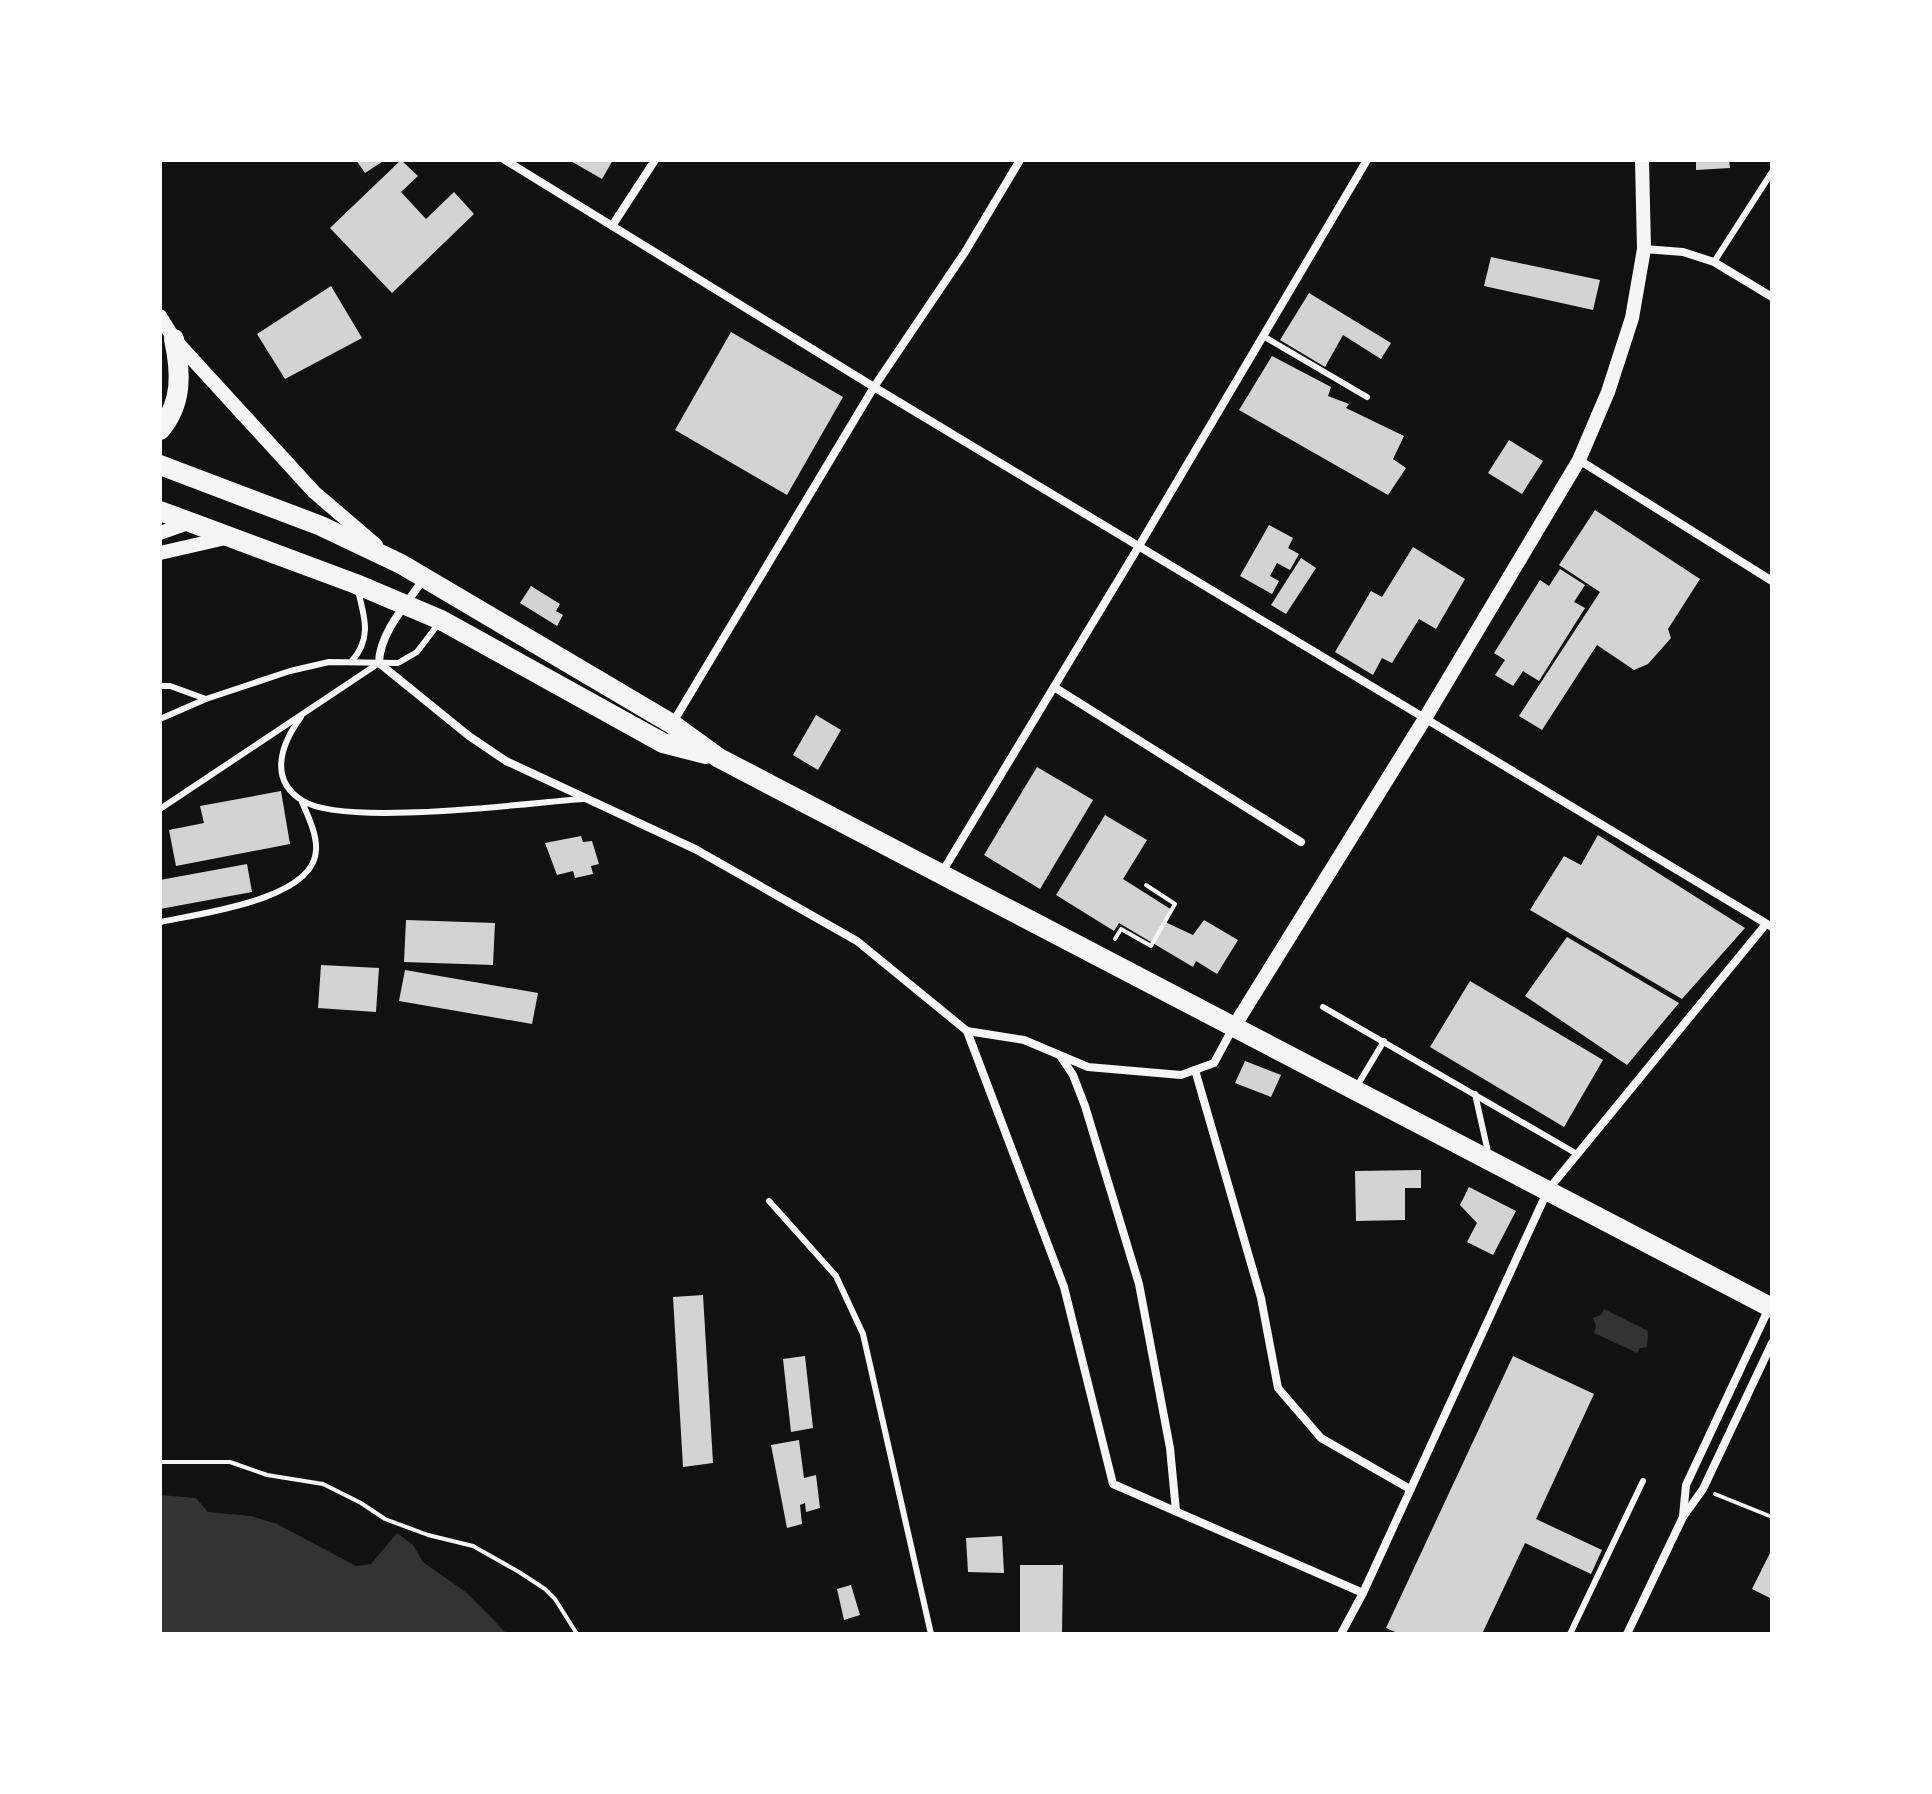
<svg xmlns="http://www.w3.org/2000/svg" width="1932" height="1794" font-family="'Source Sans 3',sans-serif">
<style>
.water{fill:#333}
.building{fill:#d3d3d3}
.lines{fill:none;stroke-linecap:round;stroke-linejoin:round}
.path{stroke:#f5f5f5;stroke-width:4}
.service{stroke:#f5f5f5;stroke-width:6}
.minor{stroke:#f5f5f5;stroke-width:8}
.tertiary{stroke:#f5f5f5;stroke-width:14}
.trunk{stroke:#f5f5f5;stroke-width:20}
</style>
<rect width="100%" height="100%" fill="#111"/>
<!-- water -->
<g class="water">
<polygon points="1604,1309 1648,1331 1647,1347 1640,1348 1637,1353 1594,1333 1596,1326 1593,1318 1601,1315"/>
<polygon points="160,1495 196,1498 208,1512 251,1516 277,1524 356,1566 371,1564 397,1533 413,1545 423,1562 467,1593 507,1634 160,1634"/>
</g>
<!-- building -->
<g class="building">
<polygon points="356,160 385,160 365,173"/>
<polygon points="401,160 418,176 401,192 426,219 454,192 474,214 392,293 330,228"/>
<polygon points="569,160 613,160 602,179"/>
<polygon points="1696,160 1729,160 1730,168 1696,170"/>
<polygon points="1491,257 1600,280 1593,310 1484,286"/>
<polygon points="331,286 362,338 285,379 257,334"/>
<polygon points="1309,293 1391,343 1381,359 1343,335 1325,367 1280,340"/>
<polygon points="731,332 843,397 787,495 675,430"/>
<polygon points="1272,356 1331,387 1328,396 1349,404 1346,408 1404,436 1393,459 1406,468 1388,495 1239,410"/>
<polygon points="1509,440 1543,461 1522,494 1488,473"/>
<polygon points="1595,510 1700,579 1668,629 1671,638 1648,664 1634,670 1597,645 1542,730 1519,716 1600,592 1559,565"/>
<polygon points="1269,525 1293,538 1288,548 1299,554 1290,570 1277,563 1270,576 1279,581 1272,594 1240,576"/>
<polygon points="1413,547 1465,579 1436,629 1419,619 1392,663 1382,658 1373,675 1335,652 1371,591 1382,597"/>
<polygon points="1301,558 1316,568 1286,614 1271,605"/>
<polygon points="1560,569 1585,585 1574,602 1585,608 1539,681 1523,671 1513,686 1495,675 1505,660 1494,653 1540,580 1549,586"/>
<polygon points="531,586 560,604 556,611 563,615 557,626 520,603"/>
<polygon points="816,715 841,730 818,770 793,755"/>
<polygon points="1037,767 1093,800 1040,889 984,855"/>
<polygon points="281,791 290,844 176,866 169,830 204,823 200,806"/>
<polygon points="1105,815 1147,840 1123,879 1172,910 1165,922 1193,935 1204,920 1238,940 1217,974 1196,961 1193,967 1119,923 1114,931 1056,895"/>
<polygon points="1598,835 1745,928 1682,999 1530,910 1564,856 1581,865"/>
<polygon points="581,836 583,842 592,841 599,864 591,866 593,874 575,878 573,871 557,875 545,843"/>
<polygon points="247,864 252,892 160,909 160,880"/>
<polygon points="406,920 495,923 493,965 404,962"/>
<polygon points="1567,937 1679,1003 1627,1065 1525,996"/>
<polygon points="321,965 379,968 376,1012 318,1008"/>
<polygon points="405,970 538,993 532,1024 399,1001"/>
<polygon points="1470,981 1603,1060 1564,1127 1430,1047"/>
<polygon points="1245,1061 1281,1075 1271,1097 1235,1083"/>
<polygon points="1421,1170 1421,1188 1405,1188 1405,1220 1356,1221 1355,1171"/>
<polygon points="1469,1187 1516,1211 1493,1255 1467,1242 1477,1223 1460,1205"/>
<polygon points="703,1295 713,1463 683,1467 673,1297"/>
<polygon points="805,1356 813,1428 791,1432 783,1359"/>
<polygon points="1513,1356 1594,1394 1536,1519 1602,1550 1591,1574 1525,1543 1482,1634 1400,1634 1386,1628"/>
<polygon points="799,1440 804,1478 816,1475 820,1508 806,1512 805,1503 800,1505 802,1524 787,1528 771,1445"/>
<polygon points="1002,1536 1004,1573 968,1572 966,1538"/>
<polygon points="1772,1549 1772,1599 1752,1589"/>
<polygon points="1020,1565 1063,1565 1062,1634 1020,1634"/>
<polygon points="851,1585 860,1615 844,1620 837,1589"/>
</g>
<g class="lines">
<!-- path -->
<g class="path">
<polyline points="1115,939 1121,929 1151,946 1175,904 1146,885"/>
<polyline points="160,1462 230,1462 267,1475 323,1484 361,1503 385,1519 428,1535 473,1546 519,1572 545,1589 555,1599 577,1634"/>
<polyline points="1715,1494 1772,1517"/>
</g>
<!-- service -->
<g class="service">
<polyline points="1714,262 1772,172"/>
<polyline points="1263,336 1367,397"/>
<path d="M 351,662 C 372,639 365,618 358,591"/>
<polyline points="160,686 170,686 206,699 290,671 329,662 398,663 417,652 439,623"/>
<path d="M 301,717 C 281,744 268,780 303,801 C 346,827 526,803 583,799"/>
<polyline points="160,719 206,699"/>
<polyline points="160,809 379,663"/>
<path d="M 160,922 C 197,914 315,900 316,850 C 317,834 308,816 302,802"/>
<polyline points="1323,1007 1577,1154"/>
<polyline points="1357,1086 1384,1041"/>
<polyline points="1475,1094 1488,1152"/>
<polyline points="769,1201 836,1276 863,1334 931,1634"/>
<polyline points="1570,1634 1643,1481"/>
</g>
<!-- minor -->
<g class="minor">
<polyline points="505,160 874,387 1772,927"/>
<polyline points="612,226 655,160"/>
<polyline points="1644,249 1683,252 1714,262 1772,297"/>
<polyline points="1579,460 1772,581"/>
<path d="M 423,580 C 407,603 379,634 379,663 L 469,736 L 506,761 L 695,849 L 857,941 L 967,1031 L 1024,1040 L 1088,1067 L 1181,1075 L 1214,1063 L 1234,1026"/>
<polyline points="1054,687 1301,842"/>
<polyline points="672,724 874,387 965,252 1020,160"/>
<polyline points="941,874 1139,546 1367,160"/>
<polyline points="967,1031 1064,1287 1113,1484 1363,1593"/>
<polyline points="1061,1057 1073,1075 1085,1106 1139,1284 1170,1448 1176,1511"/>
<polyline points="1195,1070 1261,1298 1278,1388 1321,1438 1410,1489"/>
<polyline points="1683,1516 1686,1485 1769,1308"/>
<polyline points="1341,1634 1363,1593 1548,1190 1766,924"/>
<polyline points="1627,1634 1683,1517 1703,1489 1772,1343"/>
</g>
<!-- tertiary -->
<g class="tertiary">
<polyline points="160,316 174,339 314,492 376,545"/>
<polyline points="160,533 191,522"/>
<polyline points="160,553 230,537"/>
<polyline points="1235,1025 1424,720 1579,460 1608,392 1632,318 1644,249 1642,160"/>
</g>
<!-- trunk -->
<g class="trunk">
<path d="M 160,430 C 183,403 181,372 174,339"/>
<polyline points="160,465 321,526 401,564 672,724 719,758 1772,1308"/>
<polyline points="160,511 356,584 441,620 663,743 706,754"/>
</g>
</g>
<!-- border -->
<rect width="1932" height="1794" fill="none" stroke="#ffffff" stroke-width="324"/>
</svg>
